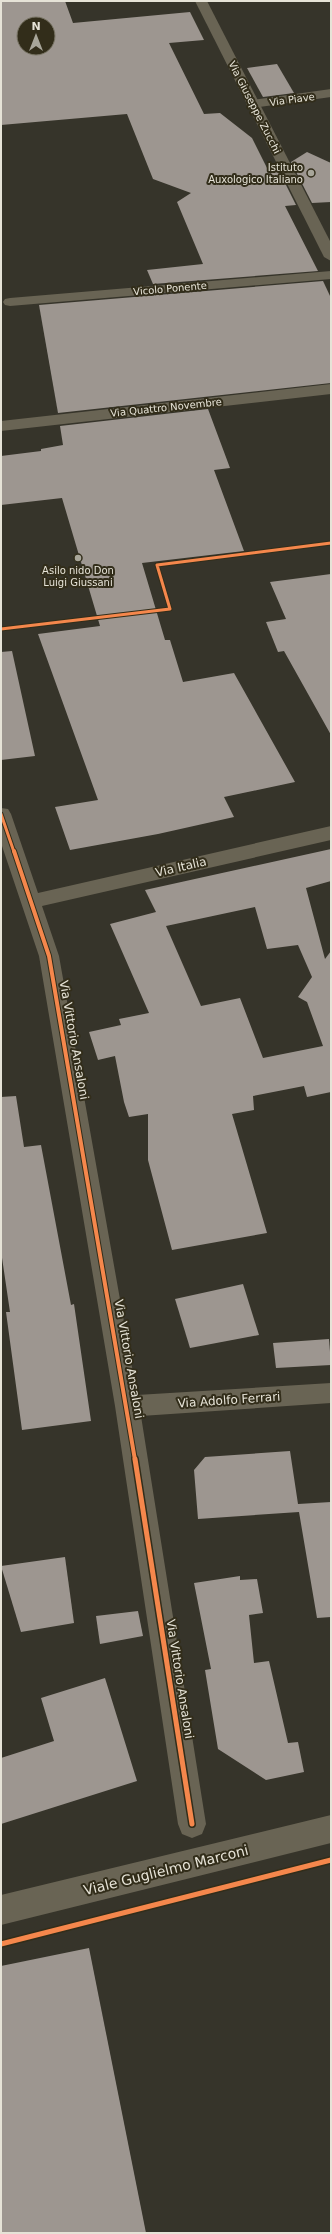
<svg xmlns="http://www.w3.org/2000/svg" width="332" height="2234" font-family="'DejaVu Sans',sans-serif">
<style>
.building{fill:#9d9690;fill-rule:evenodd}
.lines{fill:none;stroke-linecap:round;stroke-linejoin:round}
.minor{fill:#696454;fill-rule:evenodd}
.tertiary{fill:#696454;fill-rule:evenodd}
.cycleway-far2-casing{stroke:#322d1a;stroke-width:5}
.cycleway-far1-casing{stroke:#322d1a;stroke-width:6}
.cycleway-casing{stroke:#322d1a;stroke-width:8}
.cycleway-far2{stroke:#f5874c;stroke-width:3}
.cycleway-far1{stroke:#f5874c;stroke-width:4}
.cycleway{stroke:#f5874c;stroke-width:5}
.poi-dot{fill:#a8a69a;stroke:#322d1a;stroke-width:1.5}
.labels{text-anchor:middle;stroke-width:4;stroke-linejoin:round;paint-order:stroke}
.far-street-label{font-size:10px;fill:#e6e3d7;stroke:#322d1a}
.far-poi-label{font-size:10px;fill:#e6e3d7;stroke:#322d1a;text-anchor:end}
.street-label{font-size:12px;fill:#e6e3d7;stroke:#322d1a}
.near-street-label{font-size:14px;fill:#e6e3d7;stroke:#322d1a}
</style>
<rect width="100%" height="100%" fill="#36342a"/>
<!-- building -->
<g class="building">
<path d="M 1,1 L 65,1 L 73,23 L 190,12 L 204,40 L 169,43 L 204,114 L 220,113 L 252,138 L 270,174 L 278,169 L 296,205 L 285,206 L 318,271 L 153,284 L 147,270 L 203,264 L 177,202 L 191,193 L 153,179 L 127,114 L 1,125 ZM 24,24 L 48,24 L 48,48 L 24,48 Z"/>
<polygon points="277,64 294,93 263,97 247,68"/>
<polygon points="307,152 331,163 331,202 312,203 291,162"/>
<polygon points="323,281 331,298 331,383 58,413 39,305"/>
<polygon points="208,409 230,468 214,470 244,551 142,563 165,640 170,640 183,682 234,673 295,782 224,797 234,817 158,834 70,850 55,807 98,800 38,634 100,626 62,498 1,505 1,456 41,451 41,449 63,445 60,426"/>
<polygon points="331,574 331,735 284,651 278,652 266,622 286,619 270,582"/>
<polygon points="12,651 35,756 1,760 1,652"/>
<path d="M 331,849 L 331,881 L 306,888 L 325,959 L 331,951 L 331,1092 L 307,1097 L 304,1086 L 253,1096 L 254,1110 L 232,1114 L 267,1233 L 172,1250 L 148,1160 L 148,1114 L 129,1117 L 124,1102 L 115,1056 L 98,1060 L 89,1032 L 121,1025 L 119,1019 L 149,1013 L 110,924 L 156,912 L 145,890 ZM 255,907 L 267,949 L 298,945 L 312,977 L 298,997 L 307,1002 L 323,1046 L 263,1058 L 240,998 L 201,1006 L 166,926 Z"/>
<polygon points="16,1096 24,1147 41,1145 71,1305 74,1304 91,1421 22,1430 6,1312 10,1312 1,1251 1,1097"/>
<polygon points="243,1284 259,1335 190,1348 175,1299"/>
<polygon points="329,1339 331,1365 276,1368 273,1343"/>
<polygon points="290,1451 298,1504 331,1502 331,1617 317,1618 299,1512 198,1519 194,1470 205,1457"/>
<polygon points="65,1557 74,1623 21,1632 1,1566"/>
<polygon points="240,1576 240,1580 257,1579 263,1613 249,1615 254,1663 269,1661 288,1743 298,1742 304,1772 266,1780 218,1749 205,1670 211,1669 194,1583"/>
<polygon points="138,1611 143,1636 100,1644 96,1616"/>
<polygon points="105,1678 137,1781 1,1824 1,1758 54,1741 41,1698"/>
<polygon points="89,1948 146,2233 1,2233 1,1966"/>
</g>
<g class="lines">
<!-- minor -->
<g class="minor">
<polygon points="331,89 331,97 253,108 246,104 253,100"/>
<polygon points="331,271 331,279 10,306 5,305 3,302 5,299 10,298"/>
<polygon points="331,384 331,394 1,431 1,421"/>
<polygon points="1,808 8,809 11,814 38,893 331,826 331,840 42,906 59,956 137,1395 331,1383 331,1403 141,1416 206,1824 202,1834 192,1838 182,1834 178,1824 115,1406 39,956 1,843"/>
</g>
<!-- tertiary -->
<g class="tertiary">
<polygon points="195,1 207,1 331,243 331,261 324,257"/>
<polygon points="331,1815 331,1843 1,1925 1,1895"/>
</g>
<defs>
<g id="cycleway-far2">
<polyline points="1,629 170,609 157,565 331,543"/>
<polyline points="1,814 14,852"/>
</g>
<polyline id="cycleway-far1" points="14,851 49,956 135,1460"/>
<g id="cycleway">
<polyline points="135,1459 192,1824"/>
<polyline points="1,1944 331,1860"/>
</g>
</defs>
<!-- cycleway-far2 casing -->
<use href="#cycleway-far2" class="cycleway-far2-casing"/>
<!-- cycleway-far1 casing -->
<use href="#cycleway-far1" class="cycleway-far1-casing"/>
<!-- cycleway casing -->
<use href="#cycleway" class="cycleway-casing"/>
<!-- cycleway-far2 -->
<use href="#cycleway-far2" class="cycleway-far2"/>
<!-- cycleway-far1 -->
<use href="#cycleway-far1" class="cycleway-far1"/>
<!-- cycleway -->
<use href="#cycleway" class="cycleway"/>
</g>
<!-- markers -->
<g class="poi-dot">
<circle cx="311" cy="173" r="4"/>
<circle cx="78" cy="558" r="4"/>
</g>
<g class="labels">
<!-- far-street labels -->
<g class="far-street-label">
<text transform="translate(292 99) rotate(-8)" y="4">Via Piave</text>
<text transform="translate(255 107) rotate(63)" y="4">Via Giuseppe Zucchi</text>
<text transform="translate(170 288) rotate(-5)" y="4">Vicolo Ponente</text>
<text transform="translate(166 407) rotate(-6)" y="4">Via Quattro Novembre</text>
</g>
<!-- far-poi labels -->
<g class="far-poi-label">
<text x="303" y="171">Istituto<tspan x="303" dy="12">Auxologico Italiano</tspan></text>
<text x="78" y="574" text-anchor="middle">Asilo nido Don<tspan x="78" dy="12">Luigi Giussani</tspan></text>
</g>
<!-- street labels -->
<g class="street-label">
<text transform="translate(181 867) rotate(-13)" y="4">Via Italia</text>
<text transform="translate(74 1040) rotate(80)" y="4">Via Vittorio Ansaloni</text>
<text transform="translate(129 1359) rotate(80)" y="4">Via Vittorio Ansaloni</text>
<text transform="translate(229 1400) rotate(-4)" y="4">Via Adolfo Ferrari</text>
<text transform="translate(180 1679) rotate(81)" y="4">Via Vittorio Ansaloni</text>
</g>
<!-- near-street labels -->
<g class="near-street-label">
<text transform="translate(166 1870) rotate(-14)" y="5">Viale Guglielmo Marconi</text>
</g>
</g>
<!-- border -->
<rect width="332" height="2234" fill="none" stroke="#e6e3d7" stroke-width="4"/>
<!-- north arrow -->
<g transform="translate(36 36)"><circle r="19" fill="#322d1a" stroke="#7a7666"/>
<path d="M0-3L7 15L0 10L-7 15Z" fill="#a8a69a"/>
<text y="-6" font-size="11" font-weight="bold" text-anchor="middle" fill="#e6e3d7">N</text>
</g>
</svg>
